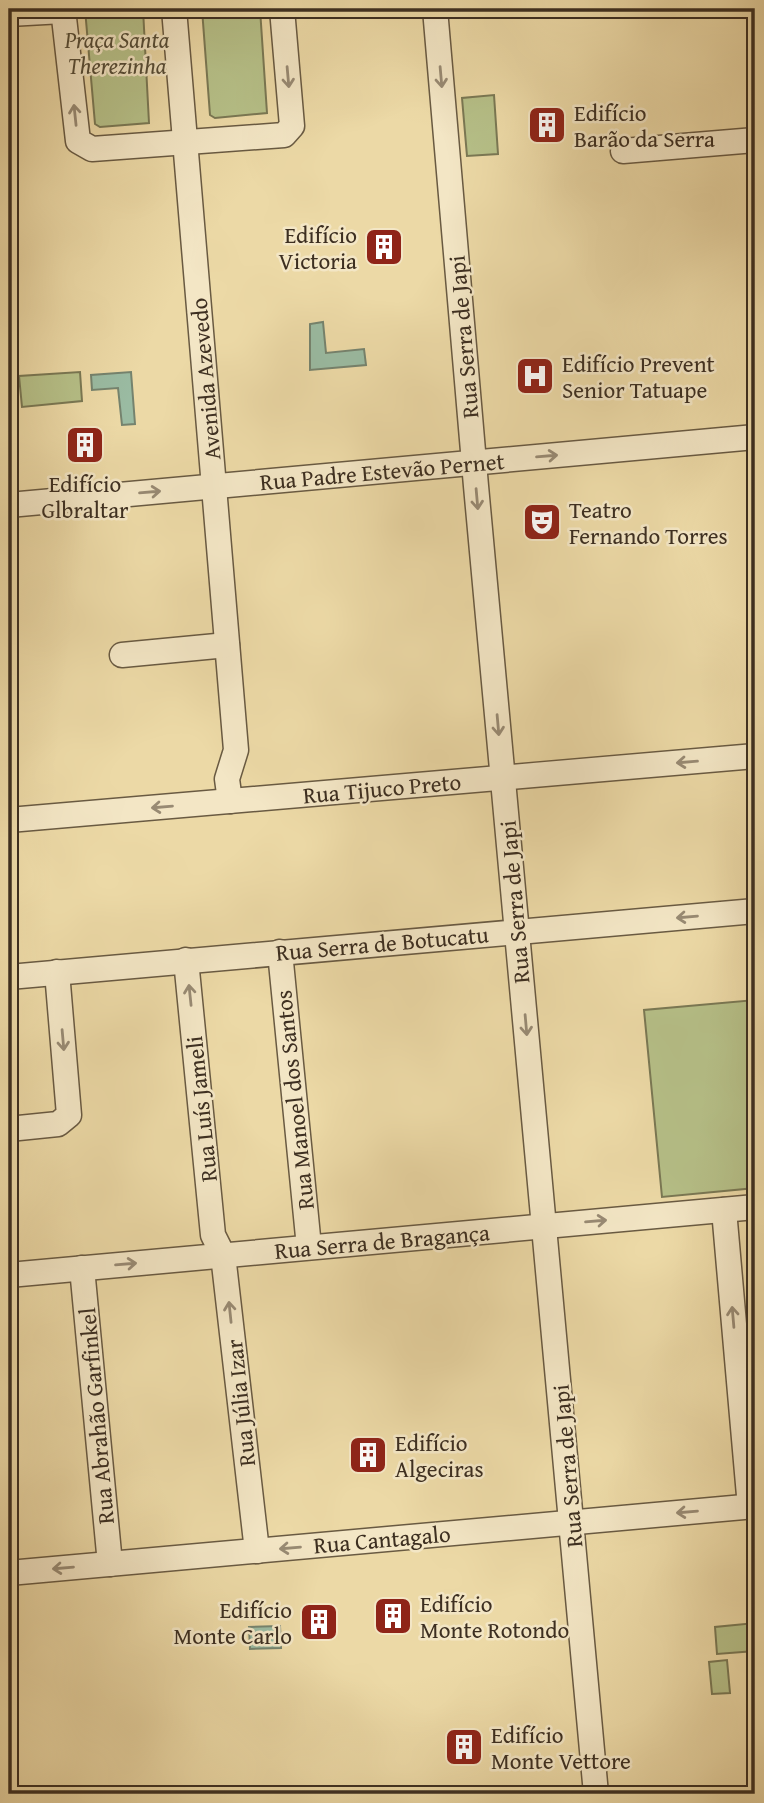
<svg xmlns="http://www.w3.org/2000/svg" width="764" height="1803" viewBox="0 0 764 1803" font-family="'Gentium Book Plus',serif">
  <rect width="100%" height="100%" fill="#ecd9a6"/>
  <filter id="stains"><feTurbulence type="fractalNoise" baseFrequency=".00286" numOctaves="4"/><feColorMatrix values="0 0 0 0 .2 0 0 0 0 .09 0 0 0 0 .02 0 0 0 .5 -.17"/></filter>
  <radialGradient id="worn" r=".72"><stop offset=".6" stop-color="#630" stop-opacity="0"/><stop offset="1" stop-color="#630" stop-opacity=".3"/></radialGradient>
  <g fill="#b6c088" stroke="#7a7854" stroke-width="2">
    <path d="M85,9H143L149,123L100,127L95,124Z"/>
    <path d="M202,9H260L267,113L215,118L210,115Z"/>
    <path d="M494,95L498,154L467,156L462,98Z"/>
    <path d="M80,372L82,401L22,407L19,376Z"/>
    <path d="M755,1000V1188L662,1197L644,1010Z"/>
    <path d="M755,1623V1651L717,1654L715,1627Z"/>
    <path d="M727,1660L730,1693L712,1694L709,1662Z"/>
  </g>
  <g fill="#9abba2" stroke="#75836e" stroke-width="2">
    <path d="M323,322L326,353L364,349L366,365L310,370V324Z"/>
    <path d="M131,372L135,424L122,425L118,388L92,390L91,375Z"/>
    <path d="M280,1626L281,1648L250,1649L249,1627Z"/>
  </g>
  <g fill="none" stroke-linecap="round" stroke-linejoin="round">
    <defs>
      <g id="minor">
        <path d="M63,9L78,141L92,149L284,135L292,126L282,9"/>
        <path d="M174,9L236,750L227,779L230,801"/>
        <path d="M435,9L476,486L596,1794"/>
        <path d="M9,14L63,11"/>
        <path d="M623,151L755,140"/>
        <path d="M9,505L755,437"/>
        <path d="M122,655L227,645"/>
        <path d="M9,820L755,756"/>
        <path d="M280,952L309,1247"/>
        <path d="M186,960L213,1235L223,1255L257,1551"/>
        <path d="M9,977L755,911"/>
        <path d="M9,1129L58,1124L69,1115L57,972"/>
        <path d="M724,1210L750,1507"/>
        <path d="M82,1268L110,1564"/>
        <path d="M9,1275L755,1207"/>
        <path d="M9,1573L755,1506"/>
      </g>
    </defs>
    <use href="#minor" stroke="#695a42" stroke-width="27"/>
    <use href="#minor" stroke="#f3e6c5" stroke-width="24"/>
  </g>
  <defs><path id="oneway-shaft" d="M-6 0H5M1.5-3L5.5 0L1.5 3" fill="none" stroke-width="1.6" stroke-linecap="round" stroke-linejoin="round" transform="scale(1.75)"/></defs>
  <g stroke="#988a73">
    <use href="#oneway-shaft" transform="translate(288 77) rotate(85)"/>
    <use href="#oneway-shaft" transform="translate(441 77) rotate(85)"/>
    <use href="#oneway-shaft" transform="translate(75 115) rotate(-96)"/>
    <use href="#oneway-shaft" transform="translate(547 456) rotate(-5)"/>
    <use href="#oneway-shaft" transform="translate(150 492) rotate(-5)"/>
    <use href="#oneway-shaft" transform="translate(477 499) rotate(85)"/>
    <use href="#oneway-shaft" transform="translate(498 725) rotate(85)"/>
    <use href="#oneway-shaft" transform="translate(687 762) rotate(175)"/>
    <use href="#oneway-shaft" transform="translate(162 807) rotate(175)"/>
    <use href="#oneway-shaft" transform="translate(687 917) rotate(175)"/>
    <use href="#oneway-shaft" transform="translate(190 995) rotate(-96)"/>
    <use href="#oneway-shaft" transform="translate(526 1025) rotate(85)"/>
    <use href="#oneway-shaft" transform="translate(63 1040) rotate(85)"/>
    <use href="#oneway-shaft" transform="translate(596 1221) rotate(-5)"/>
    <use href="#oneway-shaft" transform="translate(126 1264) rotate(-5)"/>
    <use href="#oneway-shaft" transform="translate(230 1312) rotate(-96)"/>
    <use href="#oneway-shaft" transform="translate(733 1317) rotate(-95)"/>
    <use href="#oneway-shaft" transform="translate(687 1512) rotate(175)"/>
    <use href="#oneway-shaft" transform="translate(290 1548) rotate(175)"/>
    <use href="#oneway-shaft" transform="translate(63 1568) rotate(175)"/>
  </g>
  <defs>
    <symbol id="building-square" viewBox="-11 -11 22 22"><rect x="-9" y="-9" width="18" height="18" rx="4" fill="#8f2418" stroke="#f3e6c5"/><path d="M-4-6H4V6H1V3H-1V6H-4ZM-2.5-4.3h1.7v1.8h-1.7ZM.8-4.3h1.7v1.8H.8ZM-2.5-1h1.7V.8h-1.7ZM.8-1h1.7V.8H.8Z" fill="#fff"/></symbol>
    <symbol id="hospital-square" viewBox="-11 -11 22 22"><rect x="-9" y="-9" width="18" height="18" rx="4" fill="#8f2418" stroke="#f3e6c5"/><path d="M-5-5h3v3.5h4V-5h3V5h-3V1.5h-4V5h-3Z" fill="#fff"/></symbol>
    <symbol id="theatre-square" viewBox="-11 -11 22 22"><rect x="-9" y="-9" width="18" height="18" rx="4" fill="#8f2418" stroke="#f3e6c5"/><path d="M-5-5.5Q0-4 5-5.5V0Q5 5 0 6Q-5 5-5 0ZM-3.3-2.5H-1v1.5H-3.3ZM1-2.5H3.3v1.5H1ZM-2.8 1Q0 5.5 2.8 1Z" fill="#fff"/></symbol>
  </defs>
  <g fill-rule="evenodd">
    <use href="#building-square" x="525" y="103" width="44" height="44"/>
    <use href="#building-square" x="362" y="225" width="44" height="44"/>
    <use href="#hospital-square" x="513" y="354" width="44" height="44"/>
    <use href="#building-square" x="63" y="423" width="44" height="44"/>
    <use href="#theatre-square" x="520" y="500" width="44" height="44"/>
    <use href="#building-square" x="346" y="1433" width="44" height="44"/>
    <use href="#building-square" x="371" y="1594" width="44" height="44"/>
    <use href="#building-square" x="297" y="1600" width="44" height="44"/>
    <use href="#building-square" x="442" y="1725" width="44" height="44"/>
  </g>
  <g text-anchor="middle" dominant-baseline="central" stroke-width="5" stroke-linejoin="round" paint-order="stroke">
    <g font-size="23" font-style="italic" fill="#554c36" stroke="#f3e6c5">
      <text x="117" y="39">Praça Santa<tspan x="117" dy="26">Therezinha</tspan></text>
    </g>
    <g font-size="23" fill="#3d2f21" stroke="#f3e6c5" text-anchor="start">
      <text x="574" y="112">Edifício<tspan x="574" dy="26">Barão da Serra</tspan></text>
      <text x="357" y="234" text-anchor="end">Edifício<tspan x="357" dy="26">Victoria</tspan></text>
      <text x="562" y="363">Edifício Prevent<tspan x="562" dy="26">Senior Tatuape</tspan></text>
      <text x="85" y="483" text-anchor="middle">Edifício<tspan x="85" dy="26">Glbraltar</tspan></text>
      <text x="569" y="509">Teatro<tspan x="569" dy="26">Fernando Torres</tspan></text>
      <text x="395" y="1442">Edifício<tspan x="395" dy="26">Algeciras</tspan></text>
      <text x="420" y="1603">Edifício<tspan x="420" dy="26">Monte Rotondo</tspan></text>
      <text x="292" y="1609" text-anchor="end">Edifício<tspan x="292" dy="26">Monte Carlo</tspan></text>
      <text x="491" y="1734">Edifício<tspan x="491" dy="26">Monte Vettore</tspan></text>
    </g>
    <g font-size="23" fill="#3d2f21" stroke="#f3e6c5">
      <text transform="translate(463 337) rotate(-95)">Rua Serra de Japi</text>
      <text transform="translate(205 379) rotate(-95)">Avenida Azevedo</text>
      <text transform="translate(382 471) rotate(-5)">Rua Padre Estevão Pernet</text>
      <text transform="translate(382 788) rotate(-5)">Rua Tijuco Preto</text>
      <text transform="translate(514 902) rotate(-95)">Rua Serra de Japi</text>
      <text transform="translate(382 943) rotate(-5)">Rua Serra de Botucatu</text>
      <text transform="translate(294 1100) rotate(-96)">Rua Manoel dos Santos</text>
      <text transform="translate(201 1109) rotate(-96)">Rua Luís Jameli</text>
      <text transform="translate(382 1241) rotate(-5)">Rua Serra de Bragança</text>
      <text transform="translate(240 1403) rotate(-96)">Rua Júlia Izar</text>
      <text transform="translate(96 1416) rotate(-95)">Rua Abrahão Garfinkel</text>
      <text transform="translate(567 1466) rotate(-95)">Rua Serra de Japi</text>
      <text transform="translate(382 1539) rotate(-5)">Rua Cantagalo</text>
    </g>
  </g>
  <rect width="764" height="1803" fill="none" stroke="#ecd9a6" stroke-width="35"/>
  <rect x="10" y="10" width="743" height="1782" fill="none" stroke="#3d2f21" stroke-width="3.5"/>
  <rect x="18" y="18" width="729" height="1768" fill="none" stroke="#3d2f21" stroke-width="2"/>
  <rect width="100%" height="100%" filter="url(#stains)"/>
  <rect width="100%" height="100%" fill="url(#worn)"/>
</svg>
